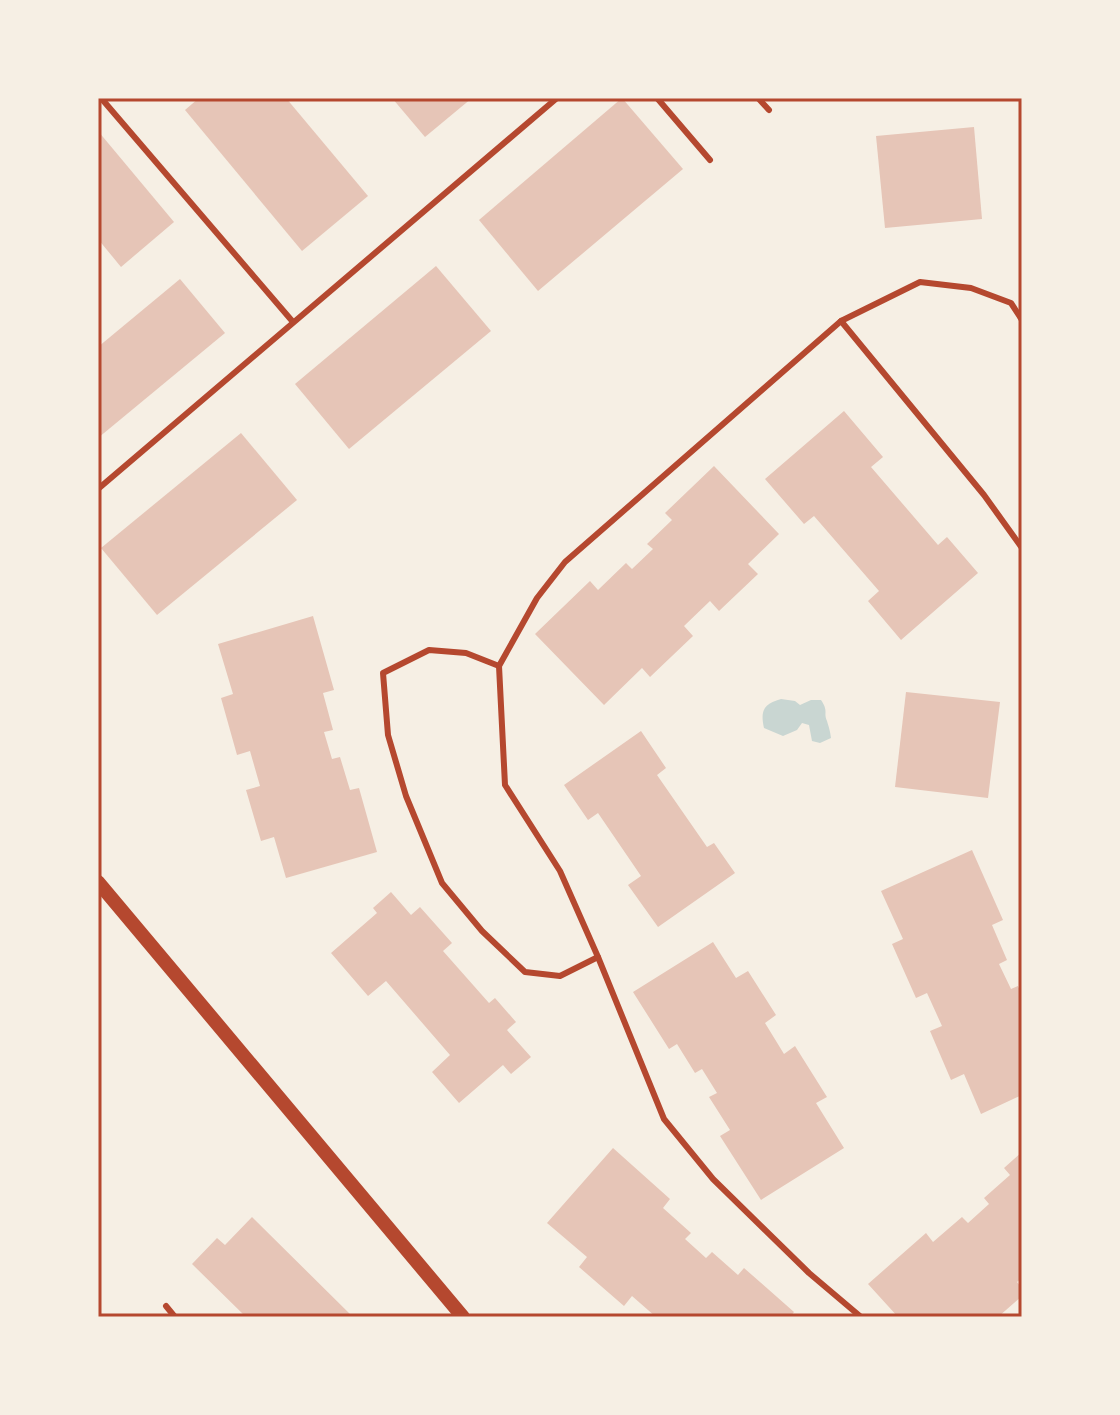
<svg xmlns="http://www.w3.org/2000/svg" width="1120" height="1415" viewBox="0 0 1120 1415" font-family="Montserrat,sans-serif">
  <rect width="100%" height="100%" fill="#f6efe4"/>
  <path fill="#c9d6d2" d="M781,699L795,701L800,705L811,700H821C829,712 823,712 827,721C829,728 830,730 831,738L820,743L812,741L809,725L802,723L797,730L783,736L764,728C760,710 764,704 781,699Z"/>
  <g fill="#e6c5b7">
    <path d="M199,98H286L368,196L302,251L185,110Z"/>
    <path d="M392,98H472L425,137Z"/>
    <path d="M622,98L683,169L538,291L479,220Z"/>
    <path d="M974,127L982,219L885,228L876,136Z"/>
    <path d="M98,131L174,222L121,267L98,239Z"/>
    <path d="M436,266L491,331L349,449L295,384Z"/>
    <path d="M180,279L225,333L98,438V347Z"/>
    <path d="M844,411L883,457L871,467L938,545L947,537L978,573L901,640L868,601L879,591L814,516L804,524L765,479Z"/>
    <path d="M241,433L297,500L157,615L101,548Z"/>
    <path d="M714,466L779,534L748,564L758,574L719,611L710,601L684,626L693,636L650,677L642,668L604,705L535,634L590,581L598,590L626,563L632,569L653,549L647,544L672,520L665,513Z"/>
    <path d="M313,616L334,690L323,693L333,730L324,732L332,759L340,757L350,790L359,788L377,852L286,878L274,837L261,841L246,790L260,786L250,751L237,755L221,698L233,694L218,644Z"/>
    <path d="M906,692L1000,702L988,798L895,787Z"/>
    <path d="M641,731L666,768L657,775L707,847L714,843L735,873L658,927L628,885L641,876L598,813L588,820L564,785Z"/>
    <path d="M972,850L1003,920L992,925L1007,960L999,964L1011,989L1018,986L1022,995V1095L981,1114L964,1074L951,1080L930,1031L942,1026L927,993L916,998L892,944L903,939L881,891Z"/>
    <path d="M391,892L411,915L420,907L452,943L443,951L489,1003L495,998L516,1022L507,1030L531,1057L511,1074L503,1065L459,1103L432,1072L450,1055L386,981L368,996L331,953L377,913L373,908Z"/>
    <path d="M713,942L736,978L748,971L776,1015L765,1023L784,1054L795,1046L827,1097L816,1103L844,1148L761,1200L720,1136L730,1130L709,1097L717,1093L702,1069L695,1073L677,1044L669,1049L633,992Z"/>
    <path d="M613,1148L670,1199L663,1208L691,1233L685,1239L706,1258L712,1252L738,1275L744,1268L794,1312L790,1317H656L632,1296L624,1306L579,1267L587,1257L547,1223Z"/>
    <path d="M1022,1152V1278L1017,1282L1022,1288V1296L998,1317H898L868,1284L926,1233L933,1242L962,1217L968,1223L989,1204L984,1198L1010,1175L1004,1168Z"/>
    <path d="M252,1217L353,1317H246L192,1264L217,1238L225,1245Z"/>
  </g>
  <g fill="none" stroke-linecap="round" stroke-linejoin="round">
    <g stroke="#b5482f" stroke-width="6">
      <path d="M101,98L293,322"/>
      <path d="M657,98L710,160"/>
      <path d="M758,98L769,110"/>
      <path d="M841,321L984,495L1022,548"/>
      <path d="M98,489L557,98"/>
      <path d="M499,666L466,653L429,650L383,673L388,735L406,796L442,883L482,931L525,972L560,976L598,957"/>
      <path d="M166,1306L175,1317"/>
      <path d="M861,1317L809,1273L713,1179L664,1119L598,957L560,871L505,785L499,666L537,598L565,562L841,321L920,282L971,288L1011,303L1022,320"/>
    </g>
    <path stroke="#b5482f" stroke-width="14" d="M98,882L463,1317"/>
  </g>
  <rect width="1120" height="1415" fill="none" stroke="#f6efe4" stroke-width="200"/>
  <rect x="100" y="100" width="920" height="1215" fill="none" stroke="#b5482f" stroke-width="3"/>
</svg>
